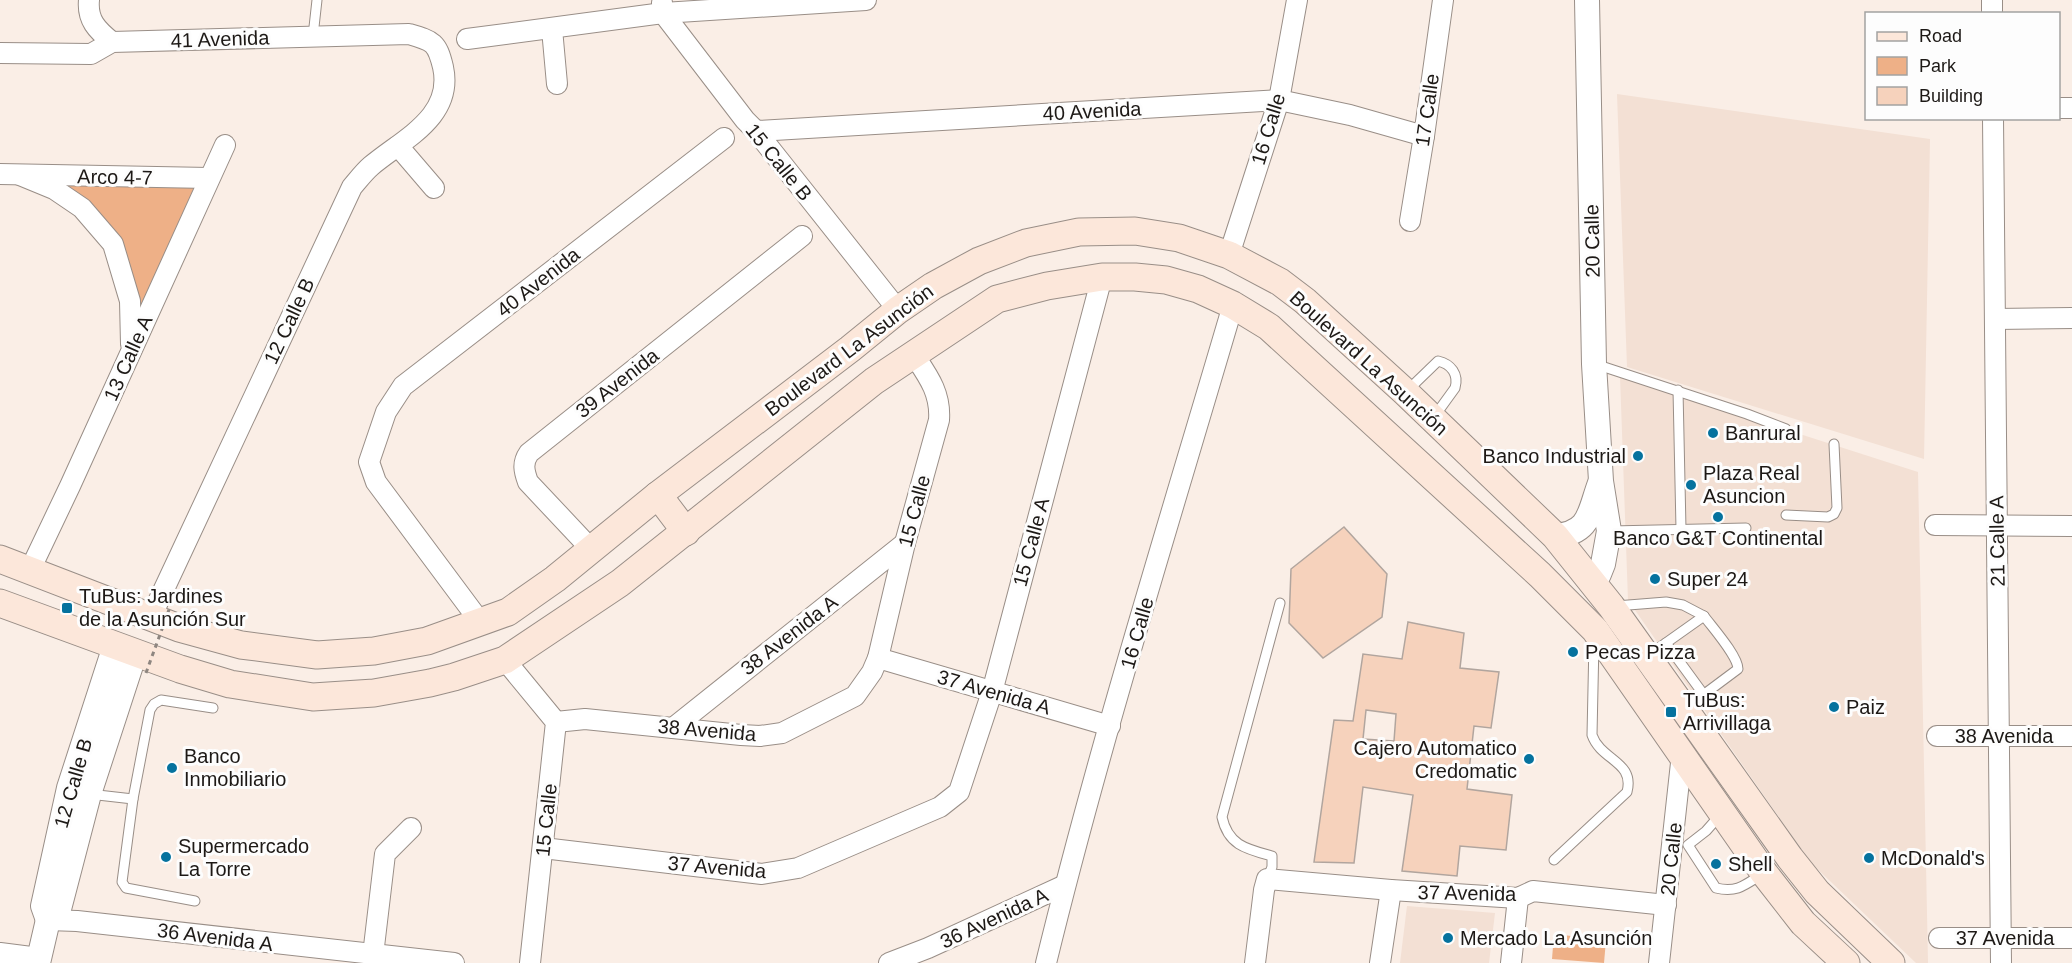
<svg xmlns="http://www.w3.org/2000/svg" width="2072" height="963" viewBox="0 0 2072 963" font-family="Arial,sans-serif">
  <rect width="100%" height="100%" fill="#faeee6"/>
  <g fill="#f3e0d4">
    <path d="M1617,94L1930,139L1924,459L1627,367Z"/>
    <path d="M1620,376L1918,472L1928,963H1916L1810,862L1628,600Z"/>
    <path d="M1407,906L1495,913L1489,963H1400Z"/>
  </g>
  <g fill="#eeb087">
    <path d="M51,179L200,184L134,325L120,241Z"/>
    <path d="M1554,934L1606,940L1604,963L1552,959Z"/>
  </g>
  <g fill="#f6d2bc" stroke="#b1a59e" stroke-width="1.5" fill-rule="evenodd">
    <path d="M1344,527L1387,574L1382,617L1323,658L1289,623L1291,569Z"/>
    <path d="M1408,622L1464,633L1460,668L1499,672L1491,728L1474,726L1467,789L1512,795L1506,850L1460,846L1457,876L1402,871L1413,795L1363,787L1354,863L1314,862L1334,720L1353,721L1363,654L1402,659ZM1366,710L1396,714L1394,741L1363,739Z"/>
  </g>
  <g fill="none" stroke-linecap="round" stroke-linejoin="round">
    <defs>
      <g id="service">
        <path d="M313,36L317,0"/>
        <path d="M1595,364L1747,414L1786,429"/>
        <path d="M1408,390L1438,361C1451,364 1459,374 1455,388L1434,417"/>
        <path d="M1678,390L1681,529"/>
        <path d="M1786,515L1828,517L1834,514L1837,508L1834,444"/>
        <path d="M1611,531L1746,528"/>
        <path d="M1616,606L1666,602L1683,605L1704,616"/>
        <path d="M1666,643L1704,695"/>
        <path d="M1649,655L1704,616C1712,627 1738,656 1738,669L1687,707"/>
        <path d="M89,794L133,799L122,882L126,888L195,901"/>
        <path d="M133,799L150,710L154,704L161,700L213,708"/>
        <path d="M1721,814L1706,831L1688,845L1716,888C1737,893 1745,885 1762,874"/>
        <path d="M1554,860L1627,792C1635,761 1601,761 1592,735L1594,641"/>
        <path d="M1267,879L1272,867V856C1246,849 1228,845 1222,817L1280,603"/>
      </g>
      <g id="minor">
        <path d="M89,0C87,20 97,30 112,42"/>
        <path d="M1992,0V14"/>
        <path d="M662,3L663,13L745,120L756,131L898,310"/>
        <path d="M552,29L557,84"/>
        <path d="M467,39L663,13L866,0"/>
        <path d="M0,53L91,54L112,42L409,34C433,41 437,42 443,67C454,117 403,139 371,166C364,172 358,180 352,187L151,617"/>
        <path d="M2058,108H2072"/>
        <path d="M1993,118L2001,963"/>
        <path d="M756,131L1279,100L1350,115L1424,136"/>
        <path d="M398,146L434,188"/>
        <path d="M0,174L209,178"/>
        <path d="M20,175L54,189L82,208L113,244L130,301L131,344"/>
        <path d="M1410,221L1424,136L1443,0"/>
        <path d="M1229,255L1279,100L1297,0"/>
        <path d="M1995,319L2072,318"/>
        <path d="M1935,525L2072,526"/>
        <path d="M591,549L528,482C524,471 522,463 529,453L802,236"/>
        <path d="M30,570L70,486L225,145"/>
        <path d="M481,623L376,482L369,462L386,412L403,386L724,138"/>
        <path d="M878,658L1110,726"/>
        <path d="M505,660L556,722L530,963"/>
        <path d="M556,722L585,719L741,735L760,736L782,733L855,696L872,672L878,658L905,543L939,420C941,393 928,376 914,355"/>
        <path d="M673,728L905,543"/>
        <path d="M1937,736H2072"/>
        <path d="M543,848L762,874L798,868L940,807L959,792L992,692L1102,277"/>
        <path d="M48,920L77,921L454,963"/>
        <path d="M1939,938H2072"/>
        <path d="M0,953L39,958"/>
        <path d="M373,955L385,854L411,828"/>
        <path d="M889,963L928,948L1065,885"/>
        <path d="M1046,963C1100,742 1169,523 1233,305"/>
        <path d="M1255,963L1264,890L1267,879L1391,890L1518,898L1533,891L1666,905"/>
        <path d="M1380,963L1391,890"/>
        <path d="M1511,963L1518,898"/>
        <path d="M1659,963L1682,754"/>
      </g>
      <g id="tertiary">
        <path d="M1587,0L1594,364L1601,481L1609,531L1603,564L1599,574L1593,583"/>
        <path d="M1555,536C1591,533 1589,512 1600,483"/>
        <path d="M48,920L43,906L69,788L115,646"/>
        <path d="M38,963L48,920L59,909L89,794L135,653"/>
      </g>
      <g id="secondary">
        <path d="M658,495L686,532"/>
        <path d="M0,559L179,628L241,645L317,655L374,651L427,641L508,612L555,579L658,495L850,349L898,310L933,286L979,261L1026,243L1079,232L1135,231L1179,238L1229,255L1280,282L1305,301L1405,392L1555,536L1611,606L1790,858L1817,892L1891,963"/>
        <path d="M0,603L180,669L230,684L313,697L374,693L430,683L454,677L505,660L620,583L874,381L997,299L1047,286L1102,277H1135L1166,280L1198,289L1233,305L1269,327L1540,575L1595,630L1764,873L1803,923L1846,963"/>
      </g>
    </defs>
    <use href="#service" stroke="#998e87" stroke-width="11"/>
    <use href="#minor" stroke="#998e87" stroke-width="22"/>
    <use href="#tertiary" stroke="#998e87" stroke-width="26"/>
    <use href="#secondary" stroke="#998e87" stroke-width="29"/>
    <use href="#service" stroke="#fff" stroke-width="9"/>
    <use href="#minor" stroke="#fff" stroke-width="20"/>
    <use href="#tertiary" stroke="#fff" stroke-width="24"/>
    <use href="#secondary" stroke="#fce7da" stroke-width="27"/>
    <path stroke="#8e8680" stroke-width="3" stroke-dasharray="4.5 4.5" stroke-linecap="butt" d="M146,673L170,607"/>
  </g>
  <g fill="#05729e" stroke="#fdfdfd" stroke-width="2">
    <circle cx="1713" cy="433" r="6"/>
    <circle cx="1638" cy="456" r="6"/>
    <circle cx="1691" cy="485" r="6"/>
    <circle cx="1718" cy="517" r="6"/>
    <circle cx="1655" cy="579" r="6"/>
    <rect x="61" y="602" width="12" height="12" rx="3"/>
    <circle cx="1573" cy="652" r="6"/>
    <circle cx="1834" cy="707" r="6"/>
    <rect x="1665" y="706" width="12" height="12" rx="3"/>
    <circle cx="1529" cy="759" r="6"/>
    <circle cx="172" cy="768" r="6"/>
    <circle cx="166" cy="857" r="6"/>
    <circle cx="1869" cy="858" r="6"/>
    <circle cx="1716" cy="864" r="6"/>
    <circle cx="1448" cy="938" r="6"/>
  </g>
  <g text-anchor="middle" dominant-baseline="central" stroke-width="6" stroke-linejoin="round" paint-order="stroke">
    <g font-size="20" fill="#1d1916" stroke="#fdfdfd">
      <text transform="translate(220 39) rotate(-2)">41 Avenida</text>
      <text transform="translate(1427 110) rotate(-82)">17 Calle</text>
      <text transform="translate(1092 111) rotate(-3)">40 Avenida</text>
      <text transform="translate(1268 129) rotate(-73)">16 Calle</text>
      <text transform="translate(779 162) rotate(51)">15 Calle B</text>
      <text transform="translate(115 177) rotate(1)">Arco 4-7</text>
      <text transform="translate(1592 241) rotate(-91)">20 Calle</text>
      <text transform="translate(538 282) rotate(-38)">40 Avenida</text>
      <text transform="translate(289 321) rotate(-65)">12 Calle B</text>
      <text transform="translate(849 350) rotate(-37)">Boulevard La Asunción</text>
      <text transform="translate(128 358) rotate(-66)">13 Calle A</text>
      <text transform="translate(1369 363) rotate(42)">Boulevard La Asunción</text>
      <text transform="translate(617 383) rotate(-38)">39 Avenida</text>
      <text transform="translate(914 511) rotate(-75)">15 Calle</text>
      <text transform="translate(1997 541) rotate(-91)">21 Calle A</text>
      <text transform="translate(1031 542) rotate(-75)">15 Calle A</text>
      <text transform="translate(1137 633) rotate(-74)">16 Calle</text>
      <text transform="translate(789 635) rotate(-38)">38 Avenida A</text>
      <text transform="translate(994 692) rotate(16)">37 Avenida A</text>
      <text transform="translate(707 730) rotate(5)">38 Avenida</text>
      <text x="2004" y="736">38 Avenida</text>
      <text transform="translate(73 783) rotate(-74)">12 Calle B</text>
      <text transform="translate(546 820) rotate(-84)">15 Calle</text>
      <text transform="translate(1671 859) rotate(-84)">20 Calle</text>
      <text transform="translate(717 867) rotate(5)">37 Avenida</text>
      <text transform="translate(1467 893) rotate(1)">37 Avenida</text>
      <text transform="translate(994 918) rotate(-25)">36 Avenida A</text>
      <text transform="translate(215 937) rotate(7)">36 Avenida A</text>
      <text x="2005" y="938">37 Avenida</text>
    </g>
    <g font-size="20" fill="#1d1916" stroke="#fdfdfd" text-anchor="start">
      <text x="1725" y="433">Banrural</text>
      <text x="1626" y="456" text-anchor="end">Banco Industrial</text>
      <text x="1703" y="473">Plaza Real<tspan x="1703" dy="23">Asuncion</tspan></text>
      <text x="1718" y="538" text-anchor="middle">Banco G&amp;T Continental</text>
      <text x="1667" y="579">Super 24</text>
      <text x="79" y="596">TuBus: Jardines<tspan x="79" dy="23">de la Asunción Sur</tspan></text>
      <text x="1585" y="652">Pecas Pizza</text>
      <text x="1683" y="700">TuBus:<tspan x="1683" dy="23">Arrivillaga</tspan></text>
      <text x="1846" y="707">Paiz</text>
      <text x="1517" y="748" text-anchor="end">Cajero Automatico<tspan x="1517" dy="23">Credomatic</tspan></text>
      <text x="184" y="756">Banco<tspan x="184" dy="23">Inmobiliario</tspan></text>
      <text x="178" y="846">Supermercado<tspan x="178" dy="23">La Torre</tspan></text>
      <text x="1881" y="858">McDonald's</text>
      <text x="1728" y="864">Shell</text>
      <text x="1460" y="938">Mercado La Asunción</text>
    </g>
  </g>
  <rect x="1865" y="12" width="195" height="108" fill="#fdfdfd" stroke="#a3a2a1" stroke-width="1.5"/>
  <rect x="1877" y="32" width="30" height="9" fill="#fce7da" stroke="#a3a2a1" stroke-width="1.5"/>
  <text x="1919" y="42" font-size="18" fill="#1d1916">Road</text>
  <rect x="1877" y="57" width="30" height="18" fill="#eeb087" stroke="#a3a2a1" stroke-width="1.5"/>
  <text x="1919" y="72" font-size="18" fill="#1d1916">Park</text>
  <rect x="1877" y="87" width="30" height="18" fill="#f6d2bc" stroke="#a3a2a1" stroke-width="1.5"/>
  <text x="1919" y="102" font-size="18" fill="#1d1916">Building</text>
</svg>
